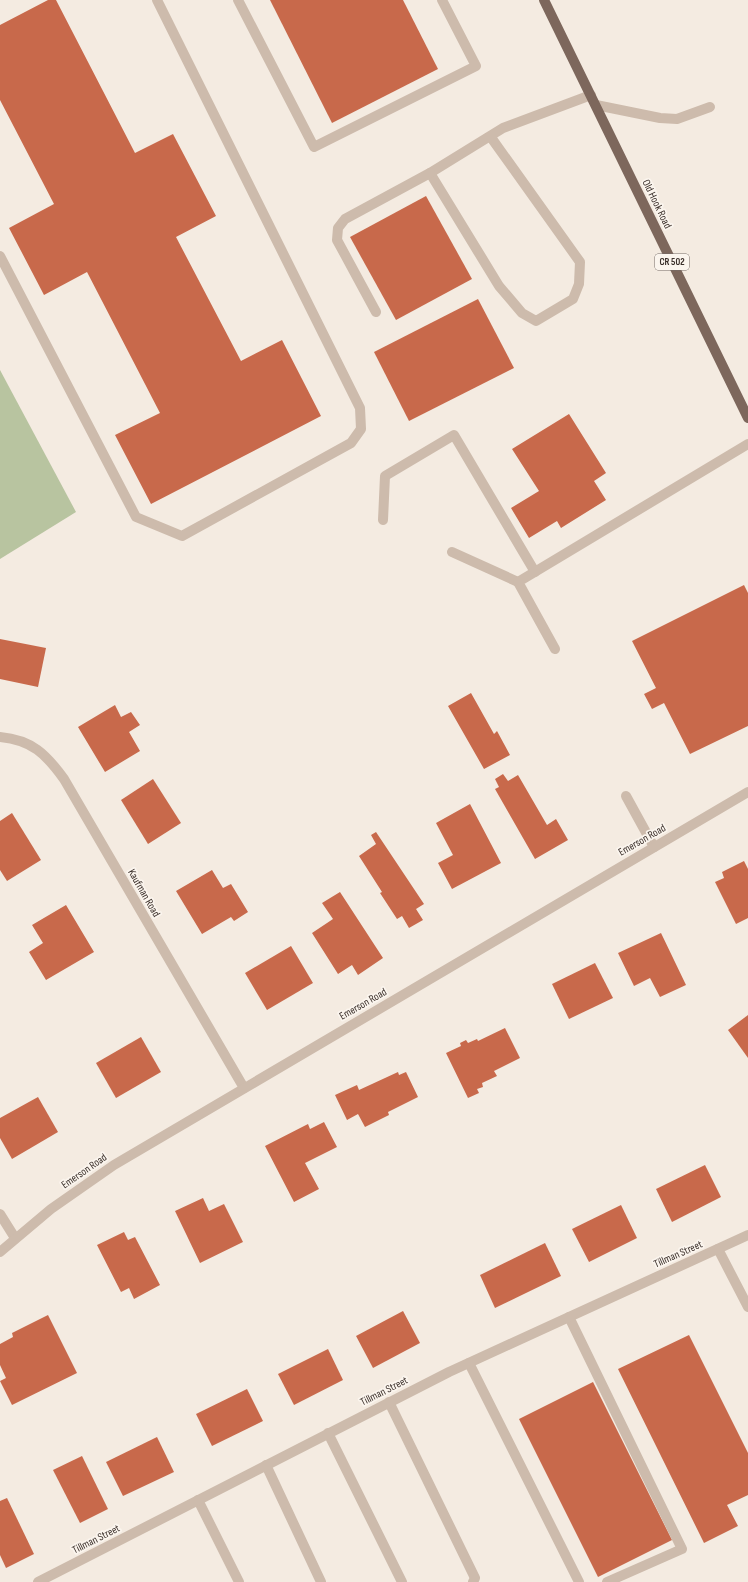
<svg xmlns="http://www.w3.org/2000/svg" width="748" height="1582" viewBox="0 0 748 1582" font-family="'Sofia Sans Condensed',sans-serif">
  <rect width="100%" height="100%" fill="#f4ebe1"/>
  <path fill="#b8c4a0" d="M0,370L76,512L0,559Z"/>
  <g fill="#c8694b">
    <path d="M48,0H56L135,153L173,134L216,216L176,237L241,361L282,340L321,416L151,504L115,435L160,413L87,272L44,295L9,228L54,204L0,100V25Z"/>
    <path d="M270,0H403L438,69L332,123Z"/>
    <path d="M426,196L472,279L396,320L350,237Z"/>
    <path d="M478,299L514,368L409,421L374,352Z"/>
    <path d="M569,414L606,473L594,481L606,500L561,528L557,521L529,538L511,508L539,491L512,449Z"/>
    <path d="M744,585L748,593V726L690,754L664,703L652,709L644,694L656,688L632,641Z"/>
    <path d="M0,639L46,648L38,687L0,679Z"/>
    <path d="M471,693L494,734L497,731L510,755L484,769L448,706Z"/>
    <path d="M115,705L121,717L131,712L140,725L129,732L140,751L105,772L78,727Z"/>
    <path d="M503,774L508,781L518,775L547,825L556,819L568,840L535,859L495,789L499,787L495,779Z"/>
    <path d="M153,779L181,823L148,844L121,800Z"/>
    <path d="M470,804L501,863L452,889L438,863L453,855L436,823Z"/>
    <path d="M12,813L41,860L7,881L0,870V821Z"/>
    <path d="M376,832L424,904L416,909L423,920L409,928L402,916L397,919L380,893L382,892L359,856L376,844L371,835Z"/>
    <path d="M744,861L748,869V918L736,924L715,882L724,878L722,872Z"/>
    <path d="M212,870L223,888L231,884L248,912L234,921L231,917L202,934L176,891Z"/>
    <path d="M340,892L383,958L358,975L352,965L338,974L312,933L333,919L322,903Z"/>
    <path d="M66,905L94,952L46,980L29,952L43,943L32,925Z"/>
    <path d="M661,933L686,985L660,997L650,978L634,986L618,953Z"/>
    <path d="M291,946L313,983L267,1010L245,973Z"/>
    <path d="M595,963L613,998L569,1019L552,984Z"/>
    <path d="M748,1015V1058L728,1030Z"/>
    <path d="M505,1028L520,1058L494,1071L497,1076L482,1083L483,1087L477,1089L479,1093L468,1098L446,1053L461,1046L460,1043L466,1040L468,1043L477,1039L478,1041Z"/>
    <path d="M141,1037L161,1072L116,1098L96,1063Z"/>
    <path d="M398,1072L399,1075L406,1072L418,1097L388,1112L389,1115L365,1127L358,1114L347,1120L335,1095L357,1085L359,1090Z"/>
    <path d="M38,1097L58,1132L12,1159L0,1138V1118Z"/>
    <path d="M324,1122L337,1147L305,1163L319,1189L294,1202L265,1146L308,1124L310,1129Z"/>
    <path d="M705,1165L721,1197L672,1222L656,1189Z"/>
    <path d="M203,1198L209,1211L224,1204L243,1242L200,1263L175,1211Z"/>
    <path d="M621,1205L637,1238L589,1262L572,1229Z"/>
    <path d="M124,1232L128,1240L135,1237L160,1285L134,1299L129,1288L121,1292L97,1245Z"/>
    <path d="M545,1243L561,1276L495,1308L480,1275Z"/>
    <path d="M403,1311L420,1343L373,1368L356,1336Z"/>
    <path d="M48,1315L77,1373L12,1405L0,1381L6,1378L0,1365V1344L13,1337L12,1333Z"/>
    <path d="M689,1335L748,1453V1495L727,1505L738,1526L704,1543L618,1369Z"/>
    <path d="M328,1349L343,1380L294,1405L278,1374Z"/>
    <path d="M593,1382L672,1540L598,1577L519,1419Z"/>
    <path d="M247,1389L263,1421L212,1446L196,1414Z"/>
    <path d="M157,1437L174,1472L123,1496L106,1462Z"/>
    <path d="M82,1456L108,1509L80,1523L53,1470Z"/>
    <path d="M7,1498L34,1554L6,1568L0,1555V1501Z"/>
  </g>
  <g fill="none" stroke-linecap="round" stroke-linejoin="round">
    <g stroke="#cdbbac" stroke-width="10">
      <path d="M238,0L314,147L476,66L442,0"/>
      <path d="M596,105L660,118L677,119L710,107"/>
      <path d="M490,136L580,262L579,284L573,299L536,321L522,313L499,286L430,173L503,128L591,95"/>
      <path d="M0,256L136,517L182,536L351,443L361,429L360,408L157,0"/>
      <path d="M376,312L337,240L338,228L345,219L430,173"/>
      <path d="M383,520L385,476L454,435L535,572"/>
      <path d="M452,552L518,582"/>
      <path d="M555,649L518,582L748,444"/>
      <path d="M626,796L654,847"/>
      <path d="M569,1317L682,1549L607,1582"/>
      <path d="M469,1363L579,1582"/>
      <path d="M389,1402L475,1578L473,1582"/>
      <path d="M328,1433L402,1582"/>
      <path d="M266,1465L321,1582"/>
      <path d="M198,1500L239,1582"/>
    </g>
    <g stroke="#cdbbac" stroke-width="10">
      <path d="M0,737C32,740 46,754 64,779L244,1088"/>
      <path d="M0,1214L15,1238"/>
      <path d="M718,1249L748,1307"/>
      <path d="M0,1252L51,1209L114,1165L748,792"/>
      <path d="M38,1582L449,1372L748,1235"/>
    </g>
    <path stroke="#7d675c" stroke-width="10" d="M544,0L748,418"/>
  </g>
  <g text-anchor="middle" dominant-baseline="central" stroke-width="3.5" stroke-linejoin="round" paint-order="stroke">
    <rect fill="#fbf5ee" stroke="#756b66" stroke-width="1" x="655" y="254" width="34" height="16" rx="3"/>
    <g font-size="10" font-weight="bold" fill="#3b302b">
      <text x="672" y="262">CR 502</text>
    </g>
    <g font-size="11" fill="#3b302b" stroke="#fbf5ee">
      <text transform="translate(657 204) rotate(64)">Old Hook Road</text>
      <text transform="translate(642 840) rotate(-30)">Emerson Road</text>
      <text transform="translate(144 893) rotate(60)">Kaufman Road</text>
      <text transform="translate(363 1004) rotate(-30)">Emerson Road</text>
      <text transform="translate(84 1171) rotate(-35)">Emerson Road</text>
      <text transform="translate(678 1254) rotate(-24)">Tillman Street</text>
      <text transform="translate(384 1391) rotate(-27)">Tillman Street</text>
      <text transform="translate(96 1539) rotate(-27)">Tillman Street</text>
    </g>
  </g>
</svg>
